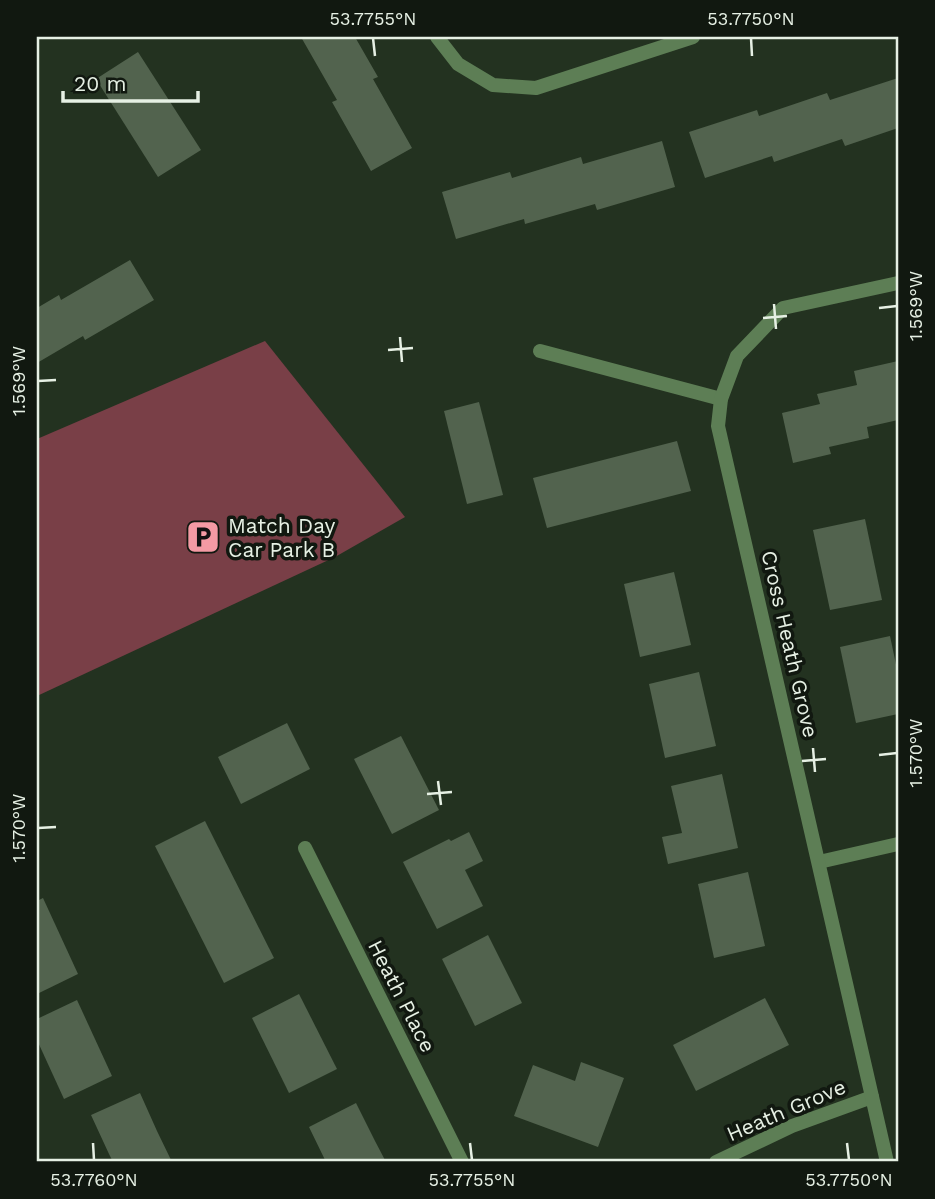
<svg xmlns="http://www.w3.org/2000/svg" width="935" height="1199" viewBox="0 0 935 1199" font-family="'Work Sans',sans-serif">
  <rect width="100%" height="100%" fill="#233220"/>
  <path fill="#793f47" d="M265,341L405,517L335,557L37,696V439Z"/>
  <g fill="#52634e">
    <path d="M301,37H355L378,77L373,79L412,148L371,171L332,102L337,100Z"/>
    <path d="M138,52L201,150L158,177L96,79Z"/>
    <path d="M898,78V128L845,146L842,139L774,162L772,156L705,178L689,132L757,110L759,116L827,93L830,100Z"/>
    <path d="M662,141L675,187L597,210L595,204L525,224L524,219L456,239L442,192L510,172L512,178L581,157L583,164Z"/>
    <path d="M130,260L154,300L85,340L83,336L37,363V308L59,295L61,300Z"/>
    <path d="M898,361V420L867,427L869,438L829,447L831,454L793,463L782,413L820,404L817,394L857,385L854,371Z"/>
    <path d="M479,402L503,495L467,504L444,411Z"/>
    <path d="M677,441L691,491L547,528L533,478Z"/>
    <path d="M865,519L882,600L830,610L813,530Z"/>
    <path d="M674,572L691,645L640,657L624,584Z"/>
    <path d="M890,636L898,674V714L856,723L840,647Z"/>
    <path d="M699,672L716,746L665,758L649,684Z"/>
    <path d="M287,723L310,769L241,804L218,757Z"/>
    <path d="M401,736L439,810L392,834L354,759Z"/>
    <path d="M722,774L738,848L668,864L662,837L682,833L671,786Z"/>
    <path d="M205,821L274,958L224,983L155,846Z"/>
    <path d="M469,832L483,861L465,870L483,906L437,929L403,862L449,839L451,841Z"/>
    <path d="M748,872L765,946L714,958L698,884Z"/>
    <path d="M43,898L78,974L37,994V901Z"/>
    <path d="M488,935L522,1003L475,1026L442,959Z"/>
    <path d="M299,994L337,1069L289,1093L252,1018Z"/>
    <path d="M765,998L789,1045L696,1091L673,1045Z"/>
    <path d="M77,1000L112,1076L64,1099L37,1040V1019Z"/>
    <path d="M581,1062L624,1078L598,1147L514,1116L533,1065L575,1081Z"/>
    <path d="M140,1093L157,1131L172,1162H113L109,1154L91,1115Z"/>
    <path d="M356,1103L375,1141L386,1162H326L309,1127Z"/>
  </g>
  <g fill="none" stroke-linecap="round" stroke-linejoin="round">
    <path stroke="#5d7e55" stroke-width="14" d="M540,351L721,399"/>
    <g stroke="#5d7e55" stroke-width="14">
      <path d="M437,37L458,64L493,85L536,88L693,37"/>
      <path d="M305,848L462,1162"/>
      <path d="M819,862L898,844"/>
      <path d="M716,1162L792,1126L872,1097"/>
      <path d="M887,1162L718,426L721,399L737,356L783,308L898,283"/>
    </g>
  </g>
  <path fill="none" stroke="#e6f0e4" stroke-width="2.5" d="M373,38L375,56M751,38L752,56M774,304L776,329M879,308L897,306M763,318L787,316M400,337L402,362M388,350L413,348M38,381L56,380M813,748L815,772M879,755L897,753M802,761L826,759M438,781L441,805M427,794L452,792M38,828L56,827M93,1143L94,1160M470,1143L472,1160M847,1143L849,1160"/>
  <defs>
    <symbol id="parking-square" viewBox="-11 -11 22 22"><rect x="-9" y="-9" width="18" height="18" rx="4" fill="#f49aa4" stroke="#111810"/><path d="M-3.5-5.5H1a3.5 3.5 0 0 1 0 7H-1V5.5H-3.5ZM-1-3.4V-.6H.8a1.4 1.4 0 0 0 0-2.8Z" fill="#111"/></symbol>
  </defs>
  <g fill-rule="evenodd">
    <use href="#parking-square" x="184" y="518" width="38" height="38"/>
  </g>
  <g text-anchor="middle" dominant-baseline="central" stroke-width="7" stroke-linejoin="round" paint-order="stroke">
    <g font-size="21" fill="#e6f0e4" stroke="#111810" text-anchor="start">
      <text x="228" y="525">Match Day<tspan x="228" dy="24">Car Park B</tspan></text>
    </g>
    <g font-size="21" fill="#e6f0e4" stroke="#111810">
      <text transform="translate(790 644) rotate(77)">Cross Heath Grove</text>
      <text transform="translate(402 996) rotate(63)">Heath Place</text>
      <text transform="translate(786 1110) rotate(-23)">Heath Grove</text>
    </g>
  </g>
  <rect width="935" height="1199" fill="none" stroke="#111810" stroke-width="77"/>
  <path d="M63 91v10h135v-10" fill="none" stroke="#e6f0e4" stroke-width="3.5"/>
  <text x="74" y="91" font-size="21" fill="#e6f0e4" stroke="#111810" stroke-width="5" paint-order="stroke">20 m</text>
  <rect x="38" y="38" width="859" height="1122" fill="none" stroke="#e6f0e4" stroke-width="2.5"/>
  <g font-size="18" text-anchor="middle" fill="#e6f0e4">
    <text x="373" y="25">53.7755°N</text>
    <text x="751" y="25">53.7750°N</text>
    <text transform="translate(916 306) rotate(-90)" y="6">1.569°W</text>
    <text transform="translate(19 381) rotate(-90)" y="6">1.569°W</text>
    <text transform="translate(916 753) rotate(-90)" y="6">1.570°W</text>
    <text transform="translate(19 828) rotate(-90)" y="6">1.570°W</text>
    <text x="94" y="1186">53.7760°N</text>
    <text x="472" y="1186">53.7755°N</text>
    <text x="849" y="1186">53.7750°N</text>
  </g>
</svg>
